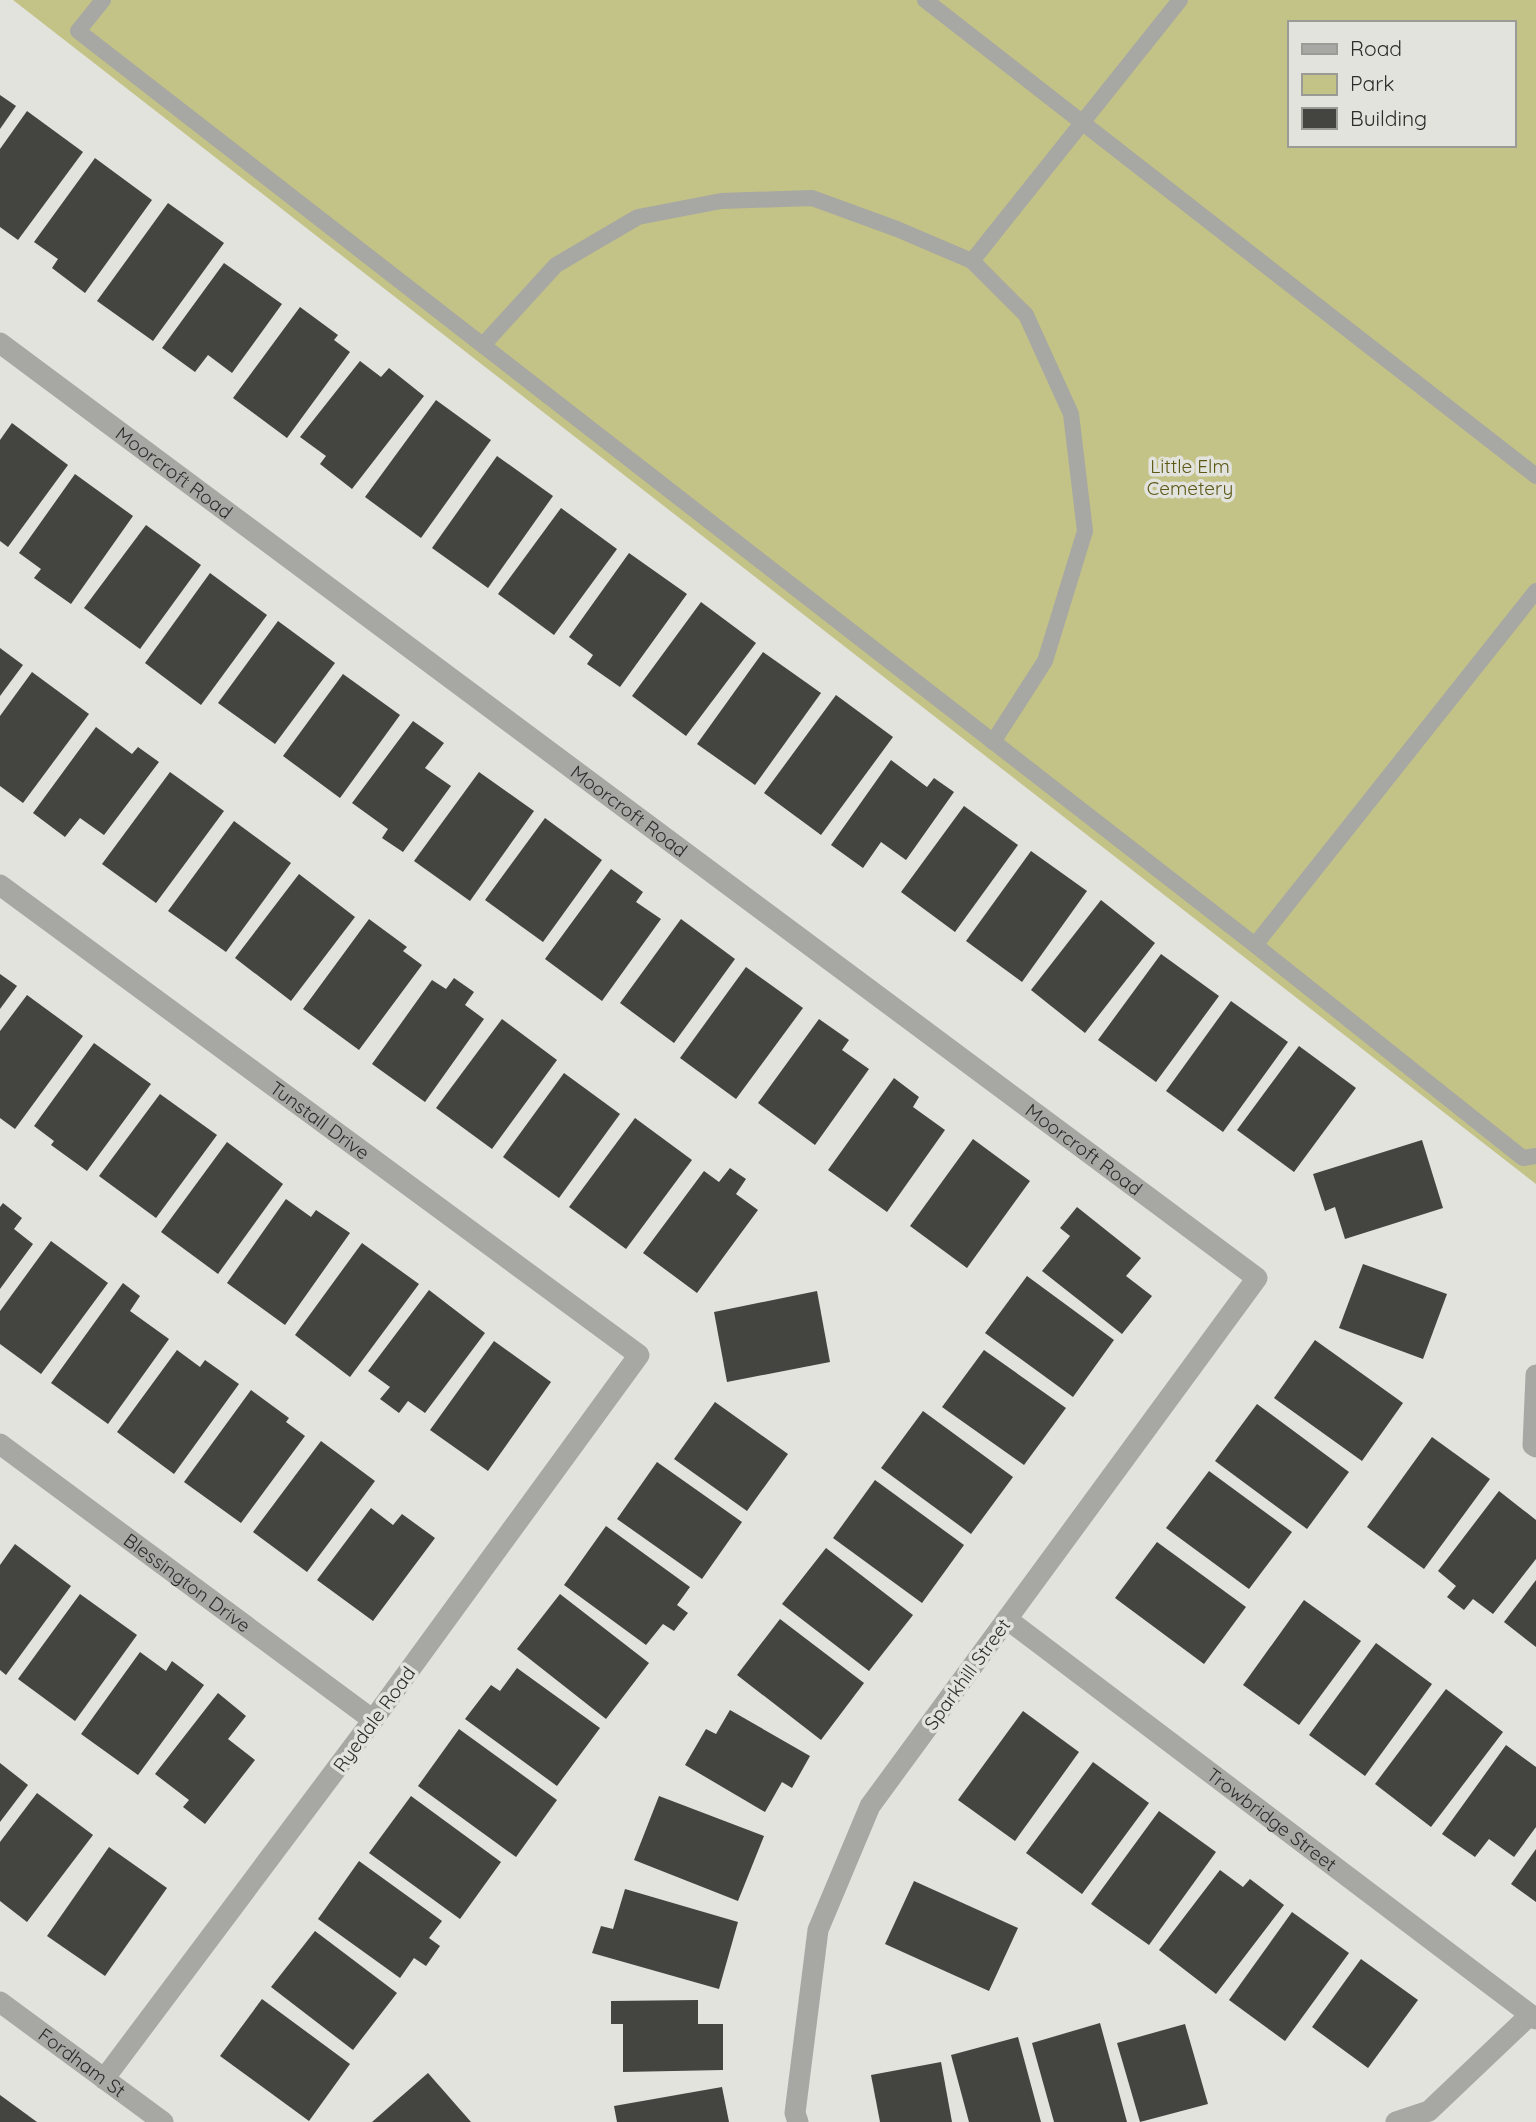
<svg xmlns="http://www.w3.org/2000/svg" width="1536" height="2122" viewBox="0 0 1536 2122" font-family="Quicksand,sans-serif">
  <rect width="100%" height="100%" fill="#e3e3de"/>
  <path fill="#c3c287" fill-rule="evenodd" d="M13,0H1536V1184ZM1289,23H1513V145H1289Z"/>
  <g fill="#444440">
    <path d="M0,95L16,106L0,129Z"/>
    <path d="M27,111L83,152L18,240L0,227V149Z"/>
    <path d="M95,158L152,200L85,293L52,268L58,259L34,242Z"/>
    <path d="M168,203L224,243L153,341L97,301Z"/>
    <path d="M224,263L282,304L232,373L208,355L195,372L162,348Z"/>
    <path d="M300,307L338,335L334,340L350,352L287,438L233,398Z"/>
    <path d="M360,361L381,377L389,368L424,396L352,489L320,464L326,456L300,437Z"/>
    <path d="M436,400L491,440L421,538L365,497Z"/>
    <path d="M12,423L68,465L8,547L0,541V440Z"/>
    <path d="M497,456L553,496L488,588L432,548Z"/>
    <path d="M75,474L133,516L71,604L34,578L41,569L19,553Z"/>
    <path d="M561,508L617,549L554,635L498,594Z"/>
    <path d="M146,525L201,565L140,649L84,608Z"/>
    <path d="M629,553L687,594L620,687L587,664L593,655L569,637Z"/>
    <path d="M210,573L267,615L201,705L145,663Z"/>
    <path d="M701,602L756,643L686,736L632,696Z"/>
    <path d="M278,621L335,663L275,744L218,703Z"/>
    <path d="M0,648L23,665L0,696Z"/>
    <path d="M763,652L821,693L755,785L697,744Z"/>
    <path d="M32,672L89,714L23,803L0,786V716Z"/>
    <path d="M343,674L400,715L340,798L283,756Z"/>
    <path d="M836,695L893,737L821,835L764,793Z"/>
    <path d="M413,721L444,743L425,768L451,786L403,852L382,838L388,829L352,803Z"/>
    <path d="M96,727L132,754L138,747L159,762L104,835L80,818L65,837L33,813Z"/>
    <path d="M891,760L927,787L934,778L954,792L906,860L881,842L863,868L831,845Z"/>
    <path d="M170,772L224,811L156,903L102,864Z"/>
    <path d="M479,772L534,811L470,901L414,861Z"/>
    <path d="M964,806L1018,845L955,932L901,892Z"/>
    <path d="M545,818L602,860L543,942L485,900Z"/>
    <path d="M234,821L291,863L226,952L168,911Z"/>
    <path d="M1031,851L1087,891L1022,982L966,941Z"/>
    <path d="M611,869L643,892L636,902L661,919L602,1001L545,959Z"/>
    <path d="M299,874L355,917L291,1001L235,958Z"/>
    <path d="M1101,900L1155,943L1085,1033L1031,990Z"/>
    <path d="M369,919L407,947L403,951L422,965L359,1050L303,1009Z"/>
    <path d="M681,919L735,959L674,1043L620,1003Z"/>
    <path d="M1161,954L1219,996L1156,1082L1098,1040Z"/>
    <path d="M746,967L803,1008L736,1099L680,1058Z"/>
    <path d="M0,974L17,986L0,1009Z"/>
    <path d="M454,978L474,992L465,1005L484,1019L425,1102L372,1064L432,980L446,989Z"/>
    <path d="M27,995L83,1036L15,1129L0,1118V1031Z"/>
    <path d="M1231,1001L1288,1042L1223,1132L1166,1091Z"/>
    <path d="M502,1019L557,1060L492,1149L436,1108Z"/>
    <path d="M819,1019L849,1040L842,1050L869,1069L815,1145L758,1103Z"/>
    <path d="M94,1043L151,1084L87,1171L51,1145L54,1141L34,1126Z"/>
    <path d="M1299,1046L1356,1088L1294,1172L1237,1130Z"/>
    <path d="M564,1073L620,1114L559,1198L503,1157Z"/>
    <path d="M894,1078L919,1097L913,1107L945,1130L887,1212L828,1170Z"/>
    <path d="M160,1094L217,1135L156,1218L99,1176Z"/>
    <path d="M635,1118L692,1160L626,1249L569,1207Z"/>
    <path d="M973,1139L1030,1181L967,1268L910,1226Z"/>
    <path d="M1422,1140L1443,1208L1345,1239L1335,1207L1325,1211L1313,1174Z"/>
    <path d="M227,1142L283,1184L218,1274L161,1232Z"/>
    <path d="M730,1168L746,1179L736,1194L758,1210L697,1293L643,1253L704,1171L719,1182Z"/>
    <path d="M286,1199L311,1217L316,1210L350,1233L285,1325L227,1283Z"/>
    <path d="M3,1203L22,1218L14,1229L33,1244L0,1289V1207Z"/>
    <path d="M1077,1207L1141,1258L1126,1276L1152,1296L1122,1334L1042,1271L1070,1236L1060,1228Z"/>
    <path d="M51,1241L108,1283L41,1374L0,1344V1311Z"/>
    <path d="M362,1243L419,1284L350,1377L295,1335Z"/>
    <path d="M1363,1264L1447,1294L1423,1359L1339,1328Z"/>
    <path d="M1027,1276L1114,1340L1073,1397L985,1333Z"/>
    <path d="M123,1283L140,1296L130,1311L169,1339L108,1424L51,1383Z"/>
    <path d="M429,1290L485,1333L425,1413L408,1401L399,1413L380,1399L390,1387L368,1371Z"/>
    <path d="M817,1291L830,1362L727,1382L714,1312Z"/>
    <path d="M1315,1340L1403,1403L1362,1461L1274,1398Z"/>
    <path d="M494,1341L551,1382L488,1471L430,1430Z"/>
    <path d="M177,1350L200,1367L205,1360L239,1384L174,1474L117,1432Z"/>
    <path d="M984,1350L1066,1408L1024,1465L942,1407Z"/>
    <path d="M251,1390L289,1418L286,1422L305,1436L241,1523L184,1482Z"/>
    <path d="M715,1402L788,1454L747,1511L674,1459Z"/>
    <path d="M1257,1404L1349,1472L1307,1529L1215,1461Z"/>
    <path d="M923,1411L1013,1477L971,1534L881,1468Z"/>
    <path d="M1432,1437L1490,1479L1424,1569L1367,1527Z"/>
    <path d="M321,1441L375,1481L307,1572L253,1532Z"/>
    <path d="M657,1462L742,1522L702,1579L617,1519Z"/>
    <path d="M1209,1471L1292,1532L1249,1589L1166,1528Z"/>
    <path d="M875,1480L964,1545L922,1603L833,1538Z"/>
    <path d="M1499,1491L1536,1520V1559L1493,1614L1473,1599L1464,1610L1447,1597L1456,1586L1438,1571Z"/>
    <path d="M371,1508L393,1525L402,1514L435,1538L373,1621L317,1580Z"/>
    <path d="M606,1526L690,1587L677,1605L688,1613L674,1631L663,1624L646,1645L564,1585Z"/>
    <path d="M1157,1542L1246,1607L1204,1664L1115,1598Z"/>
    <path d="M15,1544L71,1586L6,1675L0,1670V1565Z"/>
    <path d="M826,1548L913,1615L869,1671L782,1604Z"/>
    <path d="M1536,1580V1647L1504,1622Z"/>
    <path d="M80,1594L137,1635L75,1721L18,1679Z"/>
    <path d="M560,1594L649,1663L606,1719L517,1649Z"/>
    <path d="M1304,1600L1361,1641L1299,1725L1243,1685Z"/>
    <path d="M780,1619L864,1683L821,1740L737,1675Z"/>
    <path d="M1376,1643L1432,1684L1365,1776L1309,1735Z"/>
    <path d="M140,1652L166,1671L172,1661L204,1685L138,1775L81,1734Z"/>
    <path d="M517,1668L600,1728L557,1786L465,1719L491,1685L500,1691Z"/>
    <path d="M1446,1689L1503,1732L1431,1827L1375,1784Z"/>
    <path d="M218,1693L246,1716L228,1739L255,1760L205,1824L183,1807L189,1800L155,1774Z"/>
    <path d="M730,1710L810,1756L792,1788L782,1782L765,1812L685,1765L706,1729L716,1734Z"/>
    <path d="M1023,1711L1079,1752L1015,1841L958,1800Z"/>
    <path d="M459,1729L557,1800L516,1857L418,1786Z"/>
    <path d="M1506,1745L1536,1767V1827L1514,1857L1489,1839L1475,1857L1442,1834Z"/>
    <path d="M1093,1762L1149,1803L1082,1894L1026,1853Z"/>
    <path d="M0,1763L28,1785L0,1822Z"/>
    <path d="M37,1793L93,1835L27,1922L0,1901V1842Z"/>
    <path d="M411,1796L501,1862L460,1919L369,1853Z"/>
    <path d="M659,1796L764,1836L738,1901L634,1860Z"/>
    <path d="M1159,1811L1216,1852L1149,1945L1091,1904Z"/>
    <path d="M109,1847L167,1888L105,1976L47,1936Z"/>
    <path d="M1536,1849V1902L1511,1884Z"/>
    <path d="M359,1861L442,1921L429,1938L440,1946L426,1966L414,1958L400,1978L318,1919Z"/>
    <path d="M1220,1870L1243,1887L1250,1879L1284,1905L1216,1994L1159,1950Z"/>
    <path d="M914,1881L1018,1928L989,1991L885,1944Z"/>
    <path d="M625,1889L738,1922L719,1989L592,1953L601,1926L613,1929Z"/>
    <path d="M1292,1912L1349,1953L1285,2041L1229,2000Z"/>
    <path d="M315,1931L397,1993L353,2050L271,1987Z"/>
    <path d="M1361,1959L1418,2000L1368,2068L1312,2027Z"/>
    <path d="M262,1999L350,2064L309,2121L220,2056Z"/>
    <path d="M698,2000V2024H723V2070L623,2072V2024H611V2001Z"/>
    <path d="M1100,2023L1127,2122H1054L1032,2043Z"/>
    <path d="M1185,2024L1208,2104L1140,2122L1117,2043Z"/>
    <path d="M1018,2037L1041,2122H969L951,2055Z"/>
    <path d="M941,2062L952,2122H880L871,2075Z"/>
    <path d="M428,2073L471,2122H372Z"/>
    <path d="M722,2087L729,2122H617L614,2106Z"/>
    <path d="M0,2095L37,2122H0Z"/>
  </g>
  <g fill="none" stroke-linecap="round" stroke-linejoin="round">
    <g stroke="#a7a7a4" stroke-width="16">
      <path d="M103,0L78,31L1255,945L1523,1158L1536,1156"/>
      <path d="M925,0L1536,476"/>
      <path d="M972,261L1180,0"/>
      <path d="M483,345L556,265L638,217L721,201L812,198L897,229L972,261L1026,315L1071,414L1085,531L1045,661L993,742"/>
      <path d="M1255,945L1536,591"/>
    </g>
    <g stroke="#a7a7a4" stroke-width="21">
      <path id="s1" d="M0,343L1257,1278L870,1806L818,1930L795,2113L798,2122"/>
      <path id="s2" d="M0,885L639,1355L373,1720L104,2079"/>
      <path d="M1536,1375L1533,1445L1536,1447"/>
      <path id="s3" d="M0,1444L373,1720"/>
      <path id="s4" d="M1007,1619L1536,2019"/>
      <path id="s5" d="M0,2002L163,2122"/>
      <path d="M1396,2122L1429,2111L1530,2015"/>
    </g>
  </g>
  <g text-anchor="middle" dominant-baseline="central" stroke-width="7" stroke-linejoin="round" paint-order="stroke">
    <g font-size="19" fill="#5c5916" stroke="#e3e3de">
      <text x="1190" y="466">Little Elm<tspan x="1190" dy="22">Cemetery</tspan></text>
    </g>
    <g font-size="19" fill="#2c2c2a" stroke="#e3e3de">
      <text stroke="none"><textPath href="#s1" startOffset="217">Moorcroft Road</textPath></text>
      <text stroke="none"><textPath href="#s1" startOffset="784">Moorcroft Road</textPath></text>
      <text stroke="none"><textPath href="#s2" startOffset="397">Tunstall Drive</textPath></text>
      <text stroke="none"><textPath href="#s1" startOffset="1351">Moorcroft Road</textPath></text>
      <text stroke="none"><textPath href="#s3" startOffset="233">Blessington Drive</textPath></text>
      <text transform="translate(967 1674) rotate(-54)">Sparkhill Street</text>
      <text transform="translate(374 1719) rotate(-54)">Ryedale Road</text>
      <text stroke="none"><textPath href="#s4" startOffset="332">Trowbridge Street</textPath></text>
      <text stroke="none"><textPath href="#s5" startOffset="102">Fordham St</textPath></text>
    </g>
  </g>
  <rect x="1288" y="21" width="228" height="126" fill="#e3e3de" stroke="#9a9a96" stroke-width="2"/>
  <rect x="1302" y="44" width="35" height="10" fill="#a7a7a4" stroke="#9a9a96" stroke-width="2"/>
  <text x="1350" y="56" font-size="21" fill="#2c2c2a">Road</text>
  <rect x="1302" y="74" width="35" height="21" fill="#c3c287" stroke="#9a9a96" stroke-width="2"/>
  <text x="1350" y="91" font-size="21" fill="#2c2c2a">Park</text>
  <rect x="1302" y="108" width="35" height="21" fill="#444440" stroke="#9a9a96" stroke-width="2"/>
  <text x="1350" y="126" font-size="21" fill="#2c2c2a">Building</text>
</svg>
